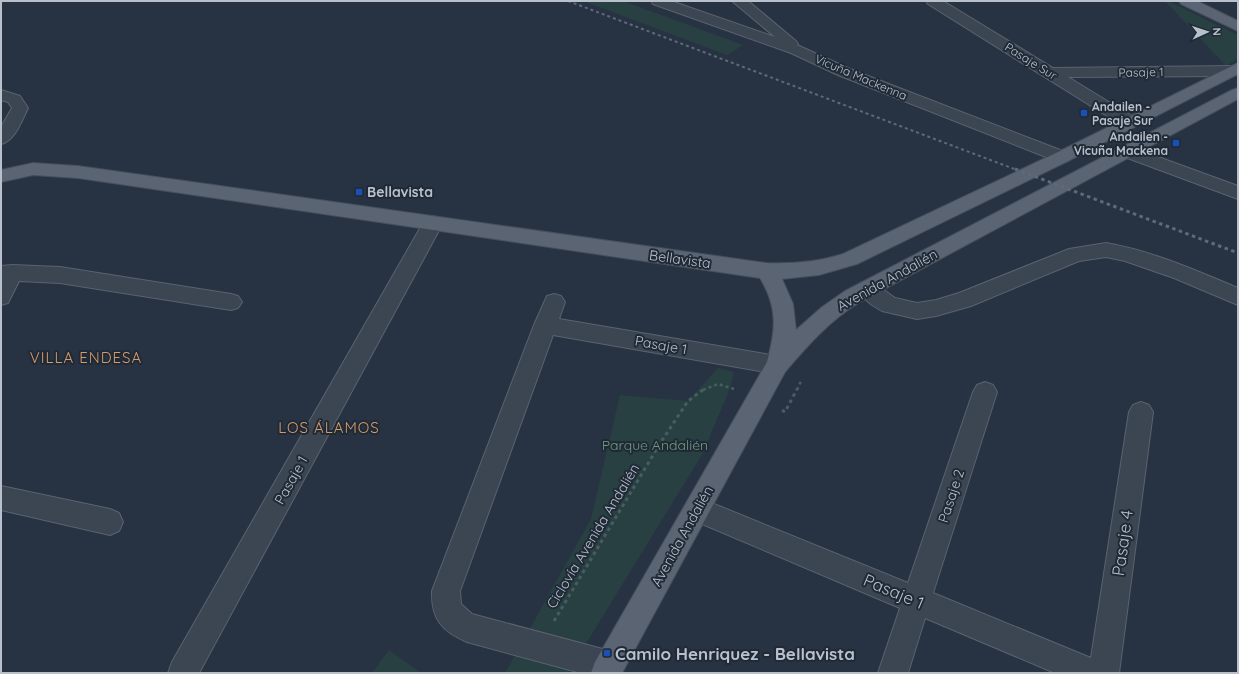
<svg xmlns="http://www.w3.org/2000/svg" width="1239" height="674" viewBox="0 0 1239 674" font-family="Quicksand,sans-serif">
  <rect width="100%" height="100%" fill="#273342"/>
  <g fill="#294043">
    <path d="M583,1H623L743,45L727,55Z"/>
    <path d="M1165,1H1168L1238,35V59L1226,66Z"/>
    <path d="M718,368L734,372L730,388L703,453L568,673H505L591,519L620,395L688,401Z"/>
    <path d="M389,650L421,673H372Z"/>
  </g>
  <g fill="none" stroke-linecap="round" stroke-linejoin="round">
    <defs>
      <g id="minor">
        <path d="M651,1H671L775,37L732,1H748L796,41L798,44L797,45L850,69L1068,153L1071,157L1068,161L1062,163L1056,161L838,75L791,53L653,4Z"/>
        <path d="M926,1H943L1053,68L1232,66L1238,68V74L1232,76L1068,77L1135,118L1137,122L1135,126L1129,127L1123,126L928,4Z"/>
        <path d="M1,90L20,96L28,108C22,120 15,141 1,144V127L12,108L8,102L1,100Z"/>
        <path d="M1128,146L1238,186V199L1122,156L1119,152L1122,148Z"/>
        <path d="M433,216L440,218L443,223L199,673H168L172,662L423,223L426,218Z"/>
        <path d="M1106,243C1152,251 1195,270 1238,288V305L1174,278L1125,261L1106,257L1079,261L971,306L936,316L917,319L882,311L872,305L860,295L857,289L860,283L867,281L874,283L895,298L917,303L936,300L959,293L1069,249Z"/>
        <path d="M12,265L60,267L231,294L238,296L242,302L238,308L231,310L60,283L19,281L8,303L1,305V266Z"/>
        <path d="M554,294L561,296L565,302L559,319L777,356L785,358L788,365L785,372L777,374L553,335L460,591L461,604L472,614L610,651L621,655L625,666L622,673H581L467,642C442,631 431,619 432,591L534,325L547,296Z"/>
        <path d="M985,382L993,385L997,392L933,593L1091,658L1129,412L1133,405L1141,402L1149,405L1153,412L1119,673H1055L925,618L908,673H878L900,608L688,518L684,509L688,500L697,497L908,583L973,392L977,385Z"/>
        <path d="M1,486L110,509L119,513L123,522L119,531L110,535L1,510Z"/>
      </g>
      <g id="major">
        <path d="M1179,1H1197L1238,21V31L1181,4Z"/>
        <path d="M1238,63V74L1068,161L857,264L819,275L782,279L793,304L796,330L822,307L845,291L1232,90L1238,88V99L860,302C830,320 807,346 785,372L622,673H591L595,662L767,362C776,329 778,308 760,278L78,178L33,175L1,182V170L33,163L78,166L766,263C792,264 818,262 843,254L1056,153Z"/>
      </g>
    </defs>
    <use href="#minor" stroke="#5a636f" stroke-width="2"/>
    <use href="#major" stroke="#454e5b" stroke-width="2"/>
    <g stroke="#485d60" stroke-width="2.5" stroke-dasharray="3 3" stroke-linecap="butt">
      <path d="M703,390L718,384L734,389"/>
      <path d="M797,390L802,379"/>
    </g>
    <g stroke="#485d60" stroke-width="3" stroke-dasharray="3.5 3.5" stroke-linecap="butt">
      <path d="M782,410L785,412L797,389"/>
      <path d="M554,621L659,445L688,401L704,389"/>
    </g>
    <use href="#minor" fill="#3c4552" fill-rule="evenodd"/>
    <use href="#major" fill="#5a6472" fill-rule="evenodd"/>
    <path stroke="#5e6979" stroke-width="2" stroke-dasharray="3 3" stroke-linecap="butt" d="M568,1L1017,170"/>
    <path stroke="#5e6979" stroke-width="3" stroke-dasharray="3.5 3.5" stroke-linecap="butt" d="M1015,169L1238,253"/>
  </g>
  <g fill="#1a4fb4" stroke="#202a37" stroke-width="1.5">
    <rect x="1080" y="109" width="8" height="8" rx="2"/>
    <rect x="1172" y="139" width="8" height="8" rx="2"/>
    <rect x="355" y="188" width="8" height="8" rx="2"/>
    <rect x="603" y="649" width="8" height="8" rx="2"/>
  </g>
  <g text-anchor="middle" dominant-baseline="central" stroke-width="4" stroke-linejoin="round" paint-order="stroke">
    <g font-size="12" fill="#b9c0cc" stroke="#202a37">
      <text transform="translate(1031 61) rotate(32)">Pasaje Sur</text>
      <text transform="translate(1141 72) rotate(-1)">Pasaje 1</text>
      <text transform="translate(861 77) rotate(23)">Vicuña Mackenna</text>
    </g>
    <g font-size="12" font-weight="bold" fill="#b9c0cc" stroke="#202a37" text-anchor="start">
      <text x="1092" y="106">Andailen -<tspan x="1092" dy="14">Pasaje Sur</tspan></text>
      <text x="1168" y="136" text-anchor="end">Andailen -<tspan x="1168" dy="14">Vicuña Mackena</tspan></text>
    </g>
    <g font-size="14" font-weight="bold" fill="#b9c0cc" stroke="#202a37" text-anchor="start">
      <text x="367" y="192">Bellavista</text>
    </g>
    <g font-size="14" fill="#b9c0cc" stroke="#202a37">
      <text transform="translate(680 259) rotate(8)">Bellavista</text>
      <text transform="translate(887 280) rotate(-29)">Avenida Andalién</text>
      <text transform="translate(661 345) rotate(10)">Pasaje 1</text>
      <text transform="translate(291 480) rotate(-61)">Pasaje 1</text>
      <text transform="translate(951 496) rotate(-72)">Pasaje 2</text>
      <text transform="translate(593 536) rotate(-59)">Ciclovía Avenida Andalién</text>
      <text transform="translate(682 536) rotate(-61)">Avenida Andalién</text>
    </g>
    <g font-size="14" fill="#709c7b" stroke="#202a37">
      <text x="655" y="445">Parque Andalién</text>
    </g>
    <g font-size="15" letter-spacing="1" fill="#d59a6b" stroke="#202a37">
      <text x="86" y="357">VILLA ENDESA</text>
      <text x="329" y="427">LOS ÁLAMOS</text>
    </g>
    <g font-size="17" fill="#b9c0cc" stroke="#202a37">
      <text transform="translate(1122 543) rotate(-82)">Pasaje 4</text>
      <text transform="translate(894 591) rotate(23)">Pasaje 1</text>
    </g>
    <g font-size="17" font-weight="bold" fill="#b9c0cc" stroke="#202a37" text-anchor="start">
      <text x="615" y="653">Camilo Henriquez - Bellavista</text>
    </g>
  </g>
  <rect width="1239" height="674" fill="none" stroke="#b9c0cc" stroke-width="4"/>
  <g transform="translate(1207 32) rotate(87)" stroke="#202a37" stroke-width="3" paint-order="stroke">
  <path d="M0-3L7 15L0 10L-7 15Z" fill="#b9c0cc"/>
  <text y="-6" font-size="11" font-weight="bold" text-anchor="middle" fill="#b9c0cc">N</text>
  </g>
</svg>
